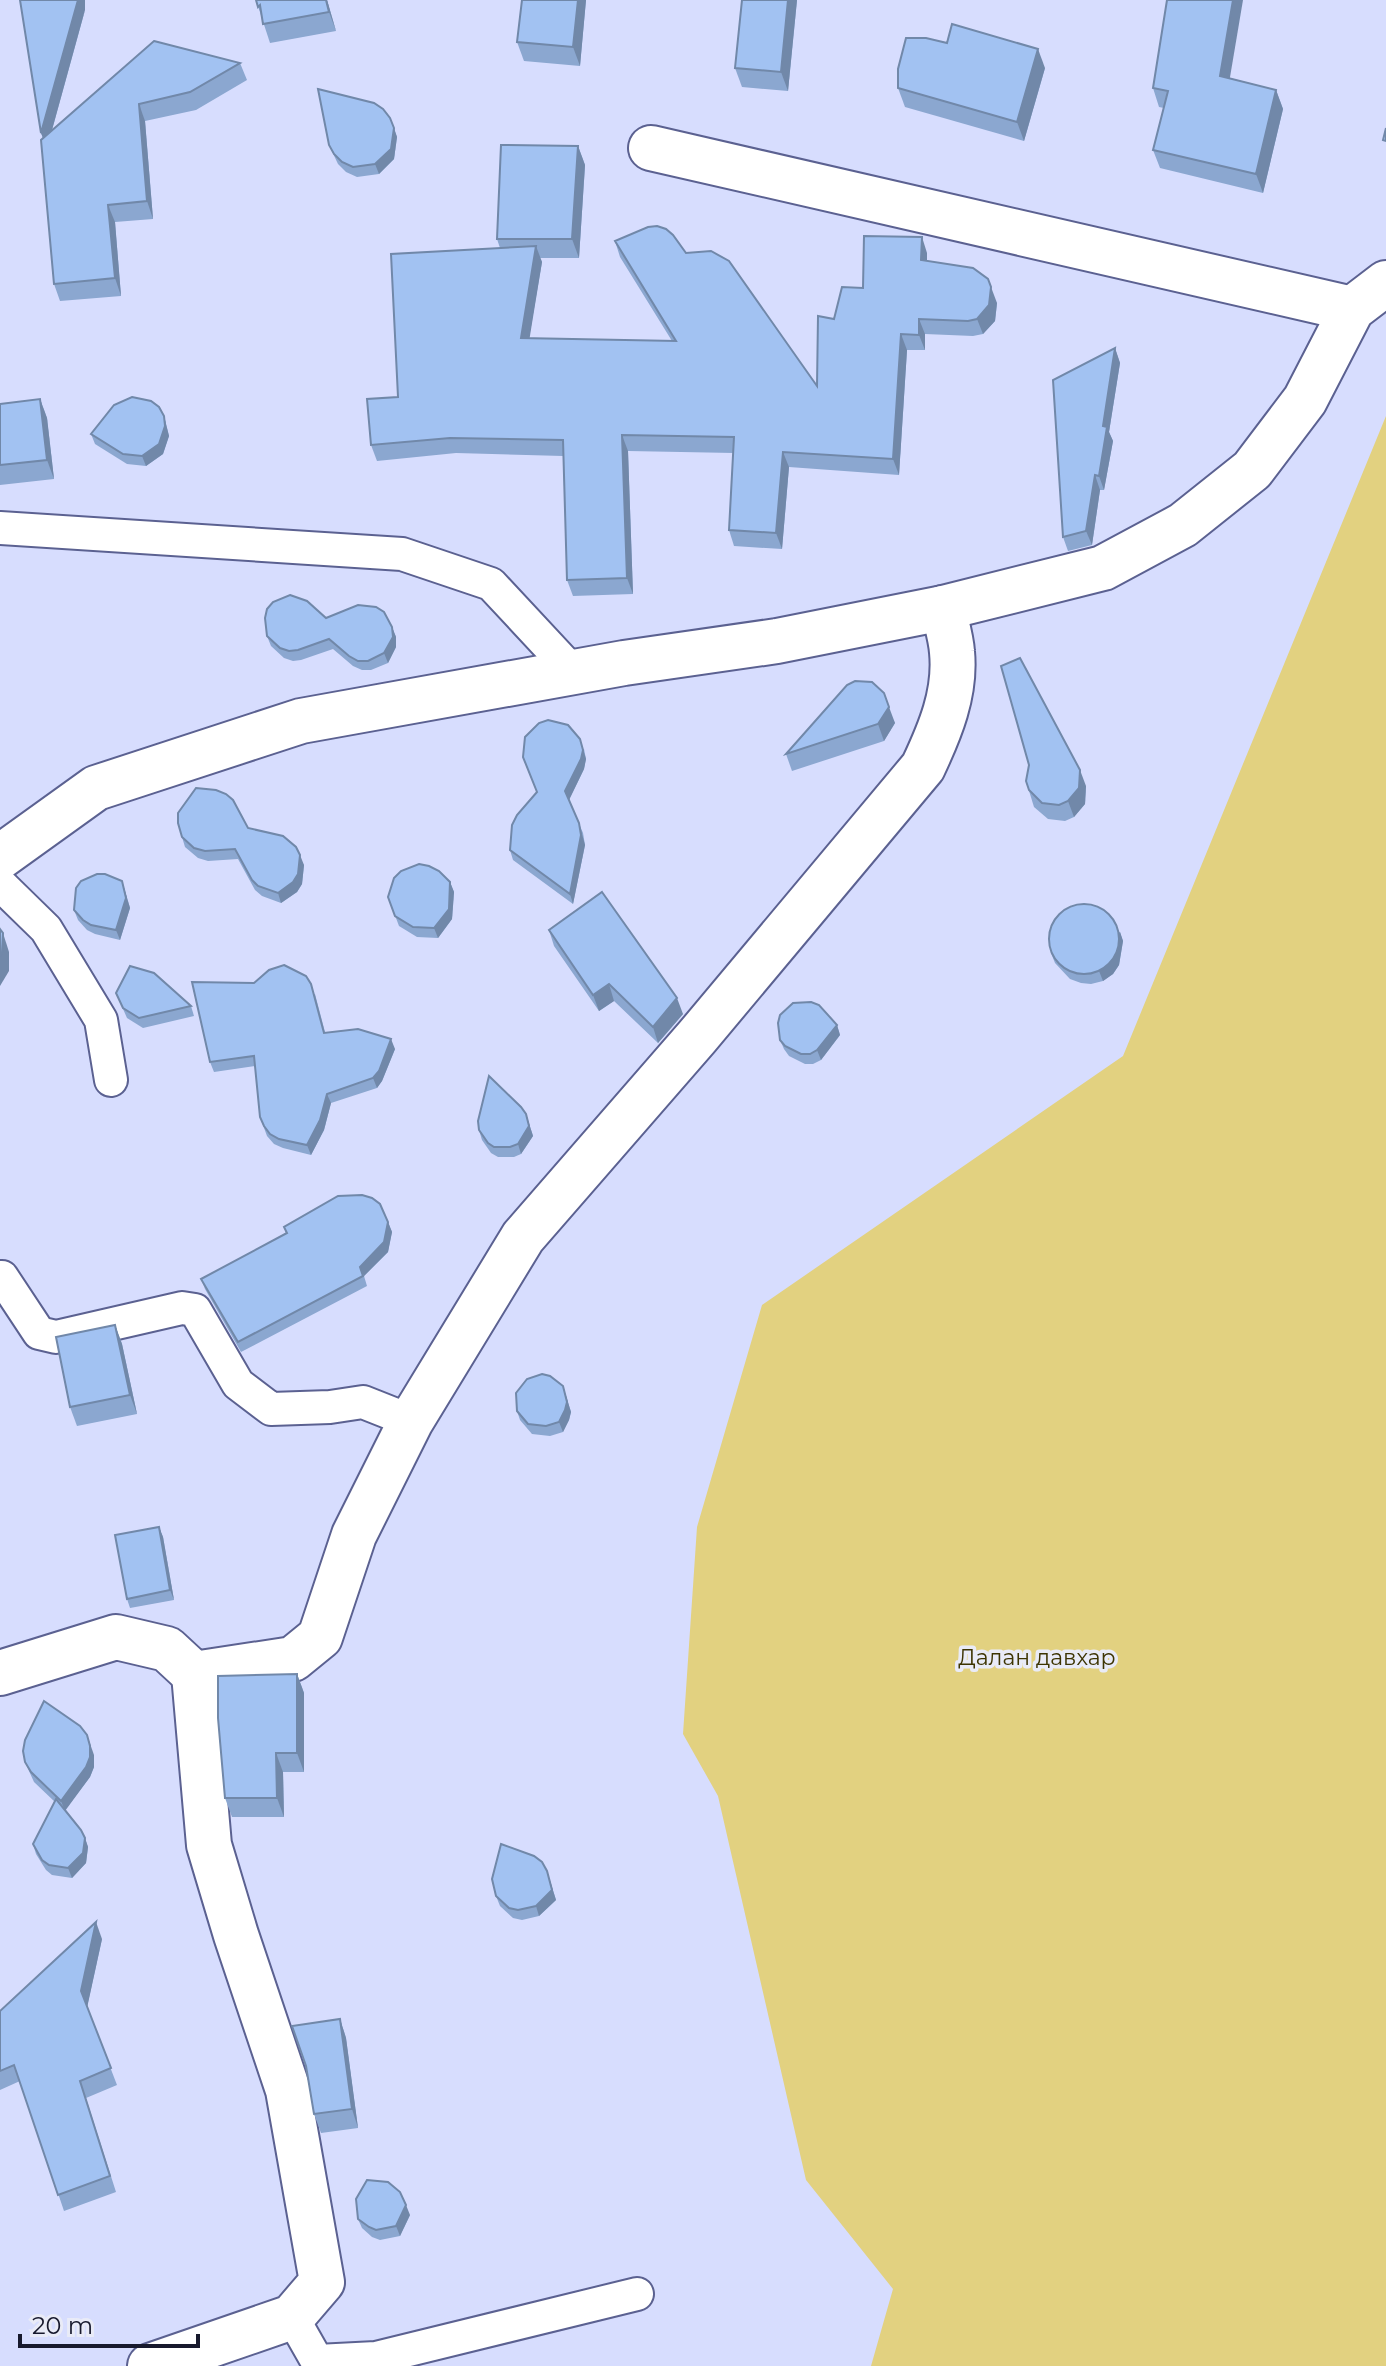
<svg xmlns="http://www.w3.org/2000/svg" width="1386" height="2366" viewBox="0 0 1386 2366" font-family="Montserrat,sans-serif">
  <rect width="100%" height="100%" fill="#d7ddfe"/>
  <path fill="#e2d180" d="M1386,416V2366H871L893,2289L806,2180L718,1796L683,1734L697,1527L762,1305L1123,1056Z"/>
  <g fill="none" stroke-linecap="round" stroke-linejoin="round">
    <defs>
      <g id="lane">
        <path d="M0,528L402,554L491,584L573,672"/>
        <path d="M0,884L46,929L101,1020L111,1080"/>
        <path d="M2,1277L39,1333L56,1337L182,1308L195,1310L238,1384L271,1409L330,1407L363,1402L411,1421"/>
        <path d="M292,2317L317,2361L376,2358L637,2294"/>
      </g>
      <g id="street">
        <path d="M651,148L1352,309"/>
        <path d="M0,857L96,788L301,721L624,663L777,641L943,608L1103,568L1183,525L1252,470L1305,400L1352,309L1386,283"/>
        <path d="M0,1673L116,1637L167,1649L194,1674L293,1659L320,1637L354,1535L411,1421L523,1237L697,1037L923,767C940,731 956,693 952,652C951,637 946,622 943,608"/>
        <path d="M150,2366L292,2317L322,2282L288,2090L236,1935L209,1845L194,1674"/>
      </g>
    </defs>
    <use href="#lane" stroke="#5b6191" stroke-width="36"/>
    <use href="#street" stroke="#5b6191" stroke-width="48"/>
    <use href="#lane" stroke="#fff" stroke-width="32"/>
    <use href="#street" stroke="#fff" stroke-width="44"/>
  </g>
  <g fill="#8ba7d0">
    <path d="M256,0H327L336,31L270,43Z"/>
    <path d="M522,0H586L580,66L524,61L517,42Z"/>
    <path d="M742,0H797L788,91L742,87L735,68Z"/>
    <path d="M85,10L52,130L240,63L247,80L196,110L145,121L153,219L115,222L121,296L60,301L54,284L43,138L41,133Z"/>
    <path d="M1045,68L1024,141L905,107L898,88Z"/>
    <path d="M1230,78L1276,90L1283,109L1263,193L1160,168L1153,150L1164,108L1159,107L1153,88Z"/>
    <path d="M390,118L397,137L394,159L379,174L357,177L346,172L338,164L329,145Z"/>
    <path d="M578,146L585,165L579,258H540L542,262L529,338L672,341L620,257L615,241L686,253L817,386L834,319L863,288L927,253V261L997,303L995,321L983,334L973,336L925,334V350H907L899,475L789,467L782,549L734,546L729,530L734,453L628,451L633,594L573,596L567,580L563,456L456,453L377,461L371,445L398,397L500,248L497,239Z"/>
    <path d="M1115,348L1120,363L1109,432L1113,441L1104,490H1100L1092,545L1068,551L1063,537Z"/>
    <path d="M40,399L47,418L54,479L0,485V404Z"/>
    <path d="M164,416L169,436L163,454L146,466L127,464L95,444L91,434Z"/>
    <path d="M392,627L396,637V647L388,663L371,670H362L353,666L333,649L301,660L293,661L284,658L271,646L267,636Z"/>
    <path d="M872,682L895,723L884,741L792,771L786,754Z"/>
    <path d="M584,749L586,759L584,769L569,800L583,833L585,845L573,904L513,860L510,850Z"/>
    <path d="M1026,781L1086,786L1085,804L1074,817L1065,821L1048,819L1034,807Z"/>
    <path d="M248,828L304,865L302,884L297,892L281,903L262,896L255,890L238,859L208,861L198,858L185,847L182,837Z"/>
    <path d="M122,881L130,908L120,940L95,934L87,930L78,920L74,910Z"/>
    <path d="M450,882L454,892L452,919L438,938L417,937L399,926L388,897Z"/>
    <path d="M549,930L683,1014L658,1043L614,1001L599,1011L554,946Z"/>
    <path d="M1120,932L1123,941L1119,965L1113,974L1103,981L1091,984L1081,983L1070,979L1055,963L1051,953Z"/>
    <path d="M116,993L191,1006L194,1016L143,1028L127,1018Z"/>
    <path d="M315,994L325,1032L395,1049L382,1081L377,1088L331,1103L324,1130L311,1155L283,1148L274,1144L267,1136L260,1117L255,1066L214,1072L210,1062Z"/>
    <path d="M837,1025L840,1035L821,1060L813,1064H805L789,1056L784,1049L780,1040Z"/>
    <path d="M526,1114L533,1136L521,1154L514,1157H498L491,1153L482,1140L479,1130Z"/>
    <path d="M388,1222L392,1232L388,1252L364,1276L367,1286L241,1352L205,1289L201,1279L286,1233L284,1227Z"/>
    <path d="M115,1325L122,1344L137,1414L77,1426L70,1407Z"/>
    <path d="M566,1396L571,1412L569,1420L563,1432L550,1436L532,1434L520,1420L517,1411Z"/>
    <path d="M159,1527L163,1537L174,1600L130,1608L127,1599Z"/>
    <path d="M297,1674L304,1693V1772H283L284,1817H232L225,1798Z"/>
    <path d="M94,1755V1767L90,1777L65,1810L85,1838L88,1847L86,1863L72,1878L52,1875L46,1870L36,1854L33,1844L55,1802L34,1782L25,1762Z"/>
    <path d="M550,1881L556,1900L539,1916L522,1920L513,1918L500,1906L496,1896Z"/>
    <path d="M102,1939L87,2007L117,2085L86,2098L116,2192L64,2211L20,2081L0,2090V2011Z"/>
    <path d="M340,2019L346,2038L358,2128L321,2133L314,2114Z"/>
    <path d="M410,2215L400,2236L380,2240L372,2237L362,2228L358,2219Z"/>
  </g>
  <g fill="#7188a9">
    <path d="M78,0H85V10L47,148L41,133Z"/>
    <path d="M326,0H327L336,31L329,12Z"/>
    <path d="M578,0H586L580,66L573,47Z"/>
    <path d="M788,0H797L788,91L781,72Z"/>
    <path d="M1233,0H1243L1227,95L1220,76Z"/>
    <path d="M1038,49L1045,68L1024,141L1017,122Z"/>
    <path d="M1276,90L1283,109L1263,193L1256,174Z"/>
    <path d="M139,104L145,121L153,219L147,201Z"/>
    <path d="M394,128L397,137L394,159L379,174L375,164Z"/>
    <path d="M578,146L585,165L579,258L572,239Z"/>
    <path d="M108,205L115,222L121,296L115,278Z"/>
    <path d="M922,237L927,253V276L921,260Z"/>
    <path d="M536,246L542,262L527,354L521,338Z"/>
    <path d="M991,287L997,303L995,321L983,334L977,319Z"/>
    <path d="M919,319L925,334V350L919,335Z"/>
    <path d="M901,334L907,350L899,475L893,459Z"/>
    <path d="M1115,348L1120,363L1109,432L1113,441L1104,490L1099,476L1103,426Z"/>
    <path d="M40,399L47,418L54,479L47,460Z"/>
    <path d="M164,416L169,436L163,454L146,466L142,456Z"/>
    <path d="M622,435L628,451L633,594L627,578Z"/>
    <path d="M783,452L789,467L782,549L776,533Z"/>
    <path d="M1095,475L1100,490L1092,545L1086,531Z"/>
    <path d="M392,627L396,637V647L388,663L384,653Z"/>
    <path d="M889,707L895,723L884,741L878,724Z"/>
    <path d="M580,739L586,759L584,769L569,800L565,791Z"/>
    <path d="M1080,770L1086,786L1085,804L1074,817L1068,801Z"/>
    <path d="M579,823L585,845L573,904L570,894Z"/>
    <path d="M300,855L304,865L302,884L297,892L281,903L278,893Z"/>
    <path d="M122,881L130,908L120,940L116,930Z"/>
    <path d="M450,882L454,892L452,919L438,938L434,928Z"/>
    <path d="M1120,932L1123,941L1119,965L1113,974L1103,981L1099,971Z"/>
    <path d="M3,933L9,952V971L0,986V956Z"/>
    <path d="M609,984L614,1001L599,1011L593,995Z"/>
    <path d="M677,998L683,1014L658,1043L653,1027Z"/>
    <path d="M837,1025L840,1035L821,1060L817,1050Z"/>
    <path d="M391,1039L395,1049L382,1081L377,1088L373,1078Z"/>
    <path d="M327,1094L331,1103L324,1130L311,1155L307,1145Z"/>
    <path d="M526,1114L533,1136L521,1154L518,1144Z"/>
    <path d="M388,1222L392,1232L388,1252L364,1276L360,1267Z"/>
    <path d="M115,1325L122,1344L137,1414L130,1395Z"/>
    <path d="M563,1386L571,1412L569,1420L563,1432L559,1422Z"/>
    <path d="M159,1527L163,1537L174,1600L170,1590Z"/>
    <path d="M297,1674L304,1693V1772L297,1753Z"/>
    <path d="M87,1735L94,1755V1767L90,1777L65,1811L61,1801Z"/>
    <path d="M276,1753L283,1772L284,1817L277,1798Z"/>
    <path d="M85,1838L88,1847L86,1863L72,1878L68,1868Z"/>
    <path d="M547,1871L556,1900L539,1916L536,1906Z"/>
    <path d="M96,1922L102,1939L87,2008L81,1991Z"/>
    <path d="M340,2019L346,2038L358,2128L352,2109Z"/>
    <path d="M406,2205L410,2215L400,2236L396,2226Z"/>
  </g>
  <g fill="#a2c2f2" stroke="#7188a9" stroke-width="2">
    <path d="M20,0H78L41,133Z"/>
    <path d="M256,0H326L329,12L263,24L260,5L258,7Z"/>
    <path d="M522,0H578L573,47L517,42Z"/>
    <path d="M742,0H788L781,72L735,68Z"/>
    <path d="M1167,0H1233L1220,76L1276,90L1256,174L1153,150L1168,91L1153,88Z"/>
    <path d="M952,24L1038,49L1017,122L898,88V69L906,38H926L947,43Z"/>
    <path d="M154,41L240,63L190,92L139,104L147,201L108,205L115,278L54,284L41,140Z"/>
    <path d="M318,89L374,103L383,109L390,118L394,128L391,149L375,164L353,167L342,162L334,154L329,145Z"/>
    <path d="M1386,128V141L1383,140Z"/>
    <path d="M501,145L578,146L572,239H497Z"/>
    <path d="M657,226L666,229L673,235L686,253L711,251L729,261L817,386L818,316L834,319L842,287L863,288L864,236L922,237L921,260L973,268L988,279L991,287L989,305L977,319L968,321L919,319V335L901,334L893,459L783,452L776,533L729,530L734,437L622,435L627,578L567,580L563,440L450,438L371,445L367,399L398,397L391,254L536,246L521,338L676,341L615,241L648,227Z"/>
    <path d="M1115,348L1103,426L1107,427L1099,476L1095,475L1086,531L1063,537L1053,380Z"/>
    <path d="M132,397L151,401L159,407L164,416L165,426L159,444L142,456L123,454L91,434L114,405Z"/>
    <path d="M40,399L47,460L0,465V404Z"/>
    <path d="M290,595L307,601L326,618L358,605L376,607L384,612L392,627L393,637L384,653L368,661H358L349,656L329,639L298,650L289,651L280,648L267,636L265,618L267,609L273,602Z"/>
    <path d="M1020,658L1080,770L1079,788L1068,801L1059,805L1042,803L1029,790L1026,781L1029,765L1001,666Z"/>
    <path d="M855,681L872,682L884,693L889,707L878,724L786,754L847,685Z"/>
    <path d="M548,720L568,725L580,739L583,750L581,759L565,791L579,823L581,835L570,894L510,850L512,825L517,815L537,792L523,757L525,737L539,723Z"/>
    <path d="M196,788L216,790L226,794L233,800L248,828L283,836L296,847L300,855L298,874L293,882L278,893L258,886L252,880L235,849L205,851L194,848L182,837L178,823V813Z"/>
    <path d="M419,864L429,866L439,871L450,882L449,909L434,928L413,927L395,916L388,897L394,878L401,871Z"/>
    <path d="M97,874H105L122,881L126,898L116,930L91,925L83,920L74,910L76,888L81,881Z"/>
    <path d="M602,892L677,998L653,1027L609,984L593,995L549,930Z"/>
    <circle cx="1084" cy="939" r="35"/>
    <path d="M0,929L3,933L2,952L0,956Z"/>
    <path d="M284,965L306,976L311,984L324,1033L358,1029L391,1039L379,1071L373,1078L327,1094L320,1120L307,1145L279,1139L270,1134L264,1126L260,1117L254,1056L210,1062L192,982L254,983L269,970Z"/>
    <path d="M130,966L154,973L191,1006L139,1018L123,1008L116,993Z"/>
    <path d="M811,1002L819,1005L837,1025L817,1050L810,1054H801L785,1046L780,1040L778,1023L780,1015L793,1003Z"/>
    <path d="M489,1076L521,1107L526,1114L529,1126L518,1144L510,1147H494L488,1143L479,1130L478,1121Z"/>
    <path d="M362,1195L372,1198L380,1204L388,1222L384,1242L360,1267L363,1276L238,1342L201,1279L287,1233L284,1227L338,1196Z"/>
    <path d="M115,1325L130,1395L70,1407L56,1337Z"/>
    <path d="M542,1374L550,1376L563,1386L567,1402L565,1410L559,1422L546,1426L528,1424L517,1411L516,1393L527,1379Z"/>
    <path d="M159,1527L170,1590L127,1599L115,1535Z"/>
    <path d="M297,1674V1753H276L277,1798H225L218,1718V1676Z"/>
    <path d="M44,1701L80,1726L87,1735L90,1746V1757L86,1767L61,1801L31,1772L25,1762L23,1751L25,1740Z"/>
    <path d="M56,1799L81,1830L85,1838L83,1853L68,1868L49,1865L42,1860L33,1844Z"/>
    <path d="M501,1844L534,1856L542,1862L547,1871L552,1890L536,1906L518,1910L509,1908L496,1896L492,1879Z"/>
    <path d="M96,1922L81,1991L111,2068L80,2081L110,2176L58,2195L14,2065L0,2071V2011Z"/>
    <path d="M340,2019L352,2109L314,2114L306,2066L292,2026Z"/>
    <path d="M367,2180L388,2182L400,2192L406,2205L396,2226L376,2230L369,2227L358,2219L356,2199Z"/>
  </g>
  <g text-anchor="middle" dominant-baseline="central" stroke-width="7" stroke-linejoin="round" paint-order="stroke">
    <g font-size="22" fill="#3d3402" stroke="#e9ebf7">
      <text x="1037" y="1657">Далан давхар</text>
    </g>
  </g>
  <path d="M20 2334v12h178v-12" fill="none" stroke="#17192d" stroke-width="4"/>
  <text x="32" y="2334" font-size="24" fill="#17192d" stroke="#e9ebf7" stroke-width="6" paint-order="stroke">20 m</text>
</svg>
